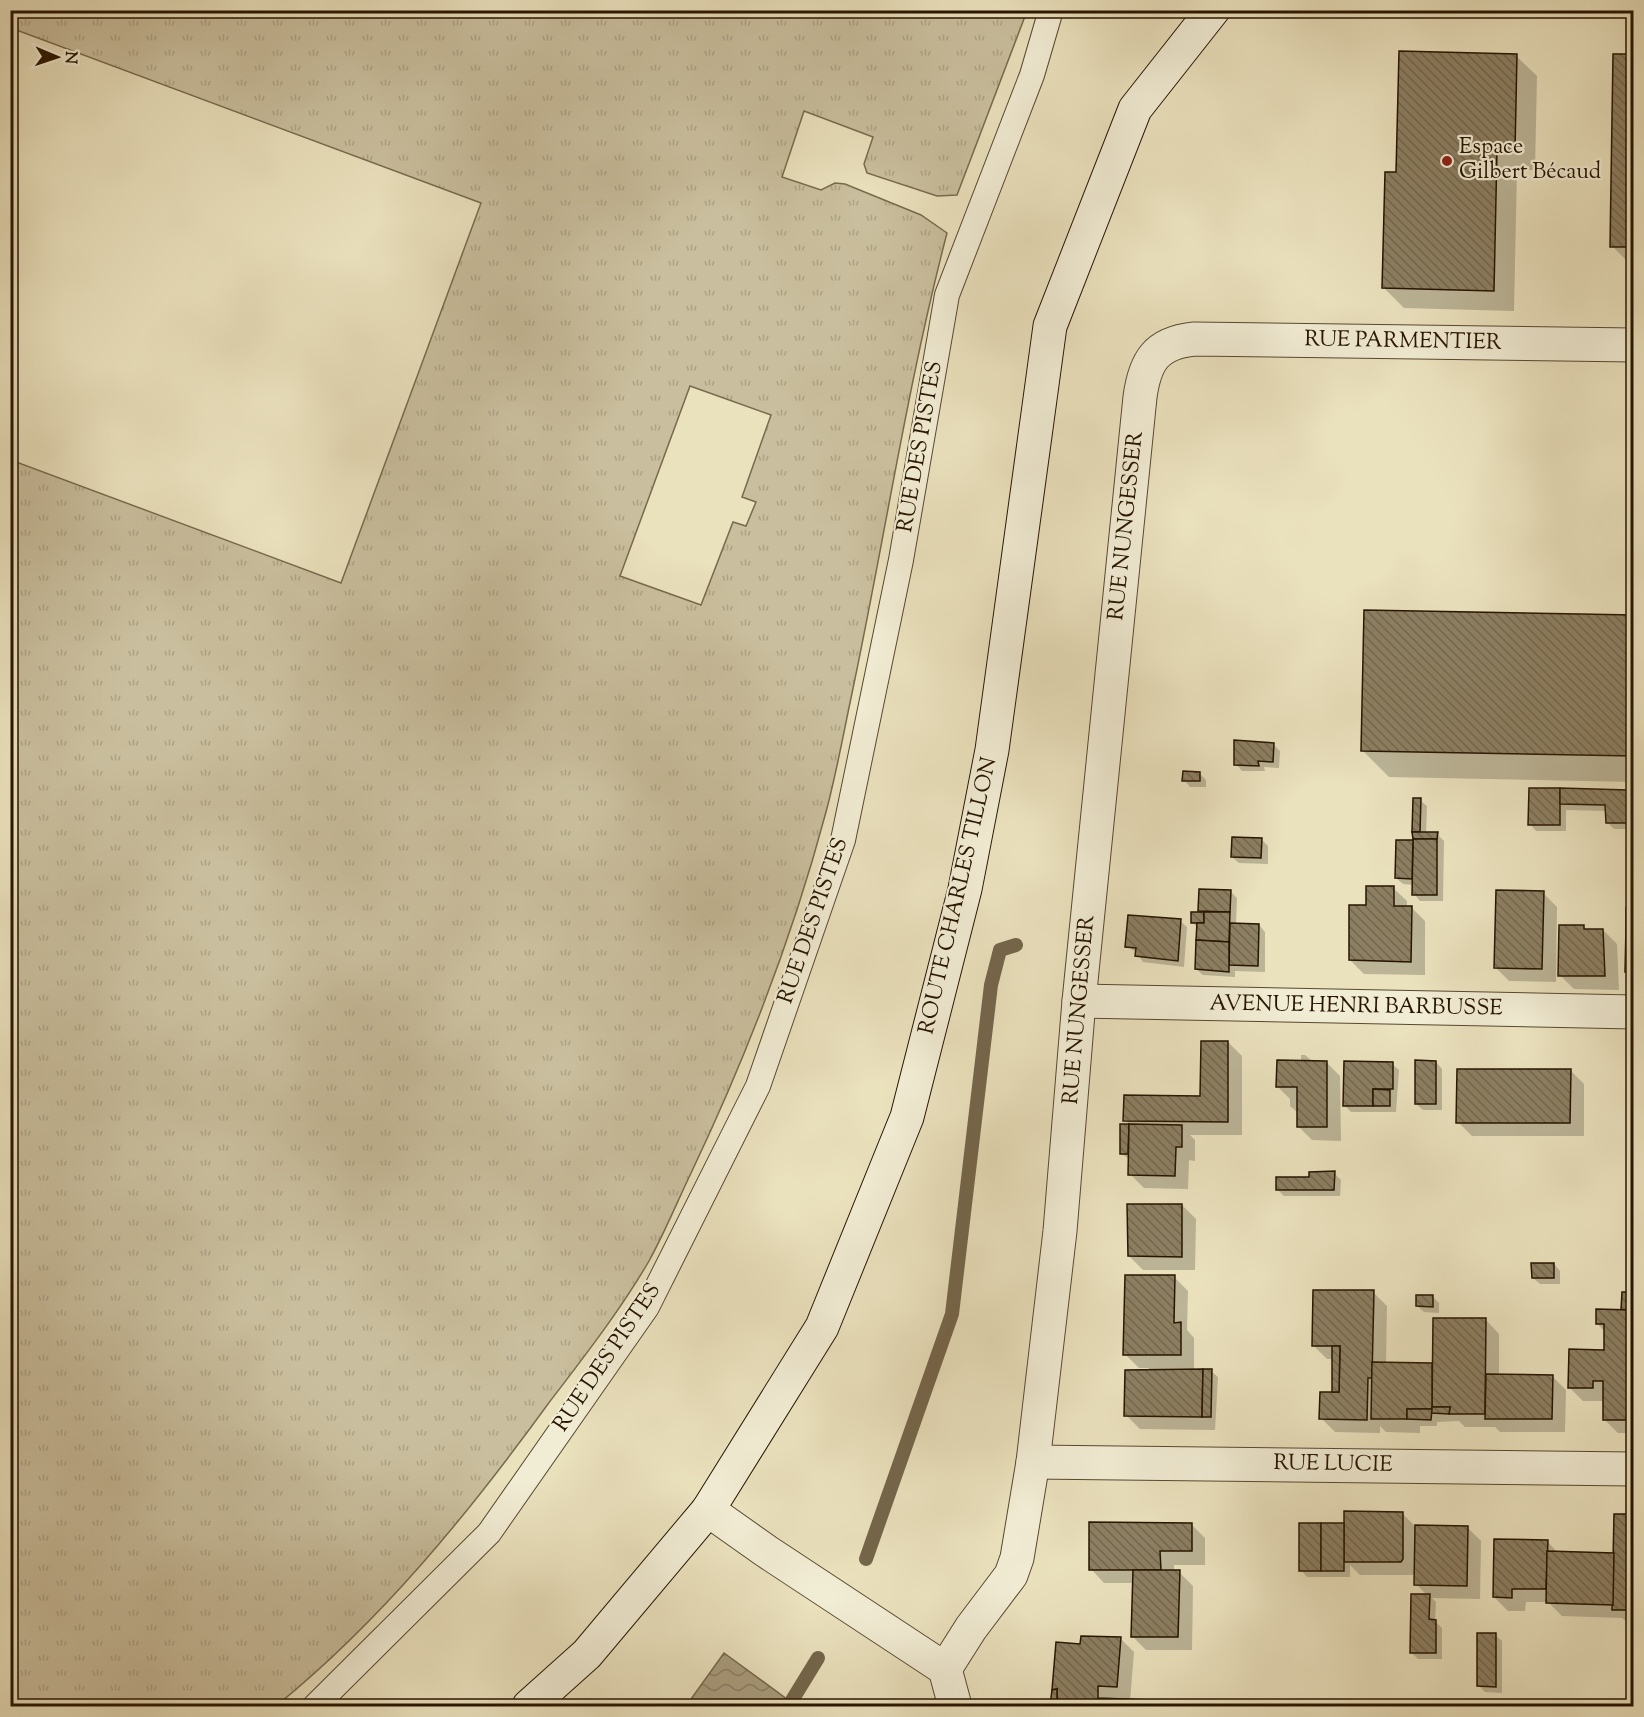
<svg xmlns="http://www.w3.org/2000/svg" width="1644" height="1717" viewBox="0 0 1644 1717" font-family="'Sorts Mill Goudy',serif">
  <defs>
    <pattern id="grass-tufts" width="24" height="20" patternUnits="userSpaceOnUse" patternTransform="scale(1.5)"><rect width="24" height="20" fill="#c9be9d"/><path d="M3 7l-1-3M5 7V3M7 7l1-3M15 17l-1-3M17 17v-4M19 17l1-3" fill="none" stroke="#ada285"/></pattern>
    <pattern id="water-waves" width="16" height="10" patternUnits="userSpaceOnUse" patternTransform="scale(1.5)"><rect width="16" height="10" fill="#a89c7d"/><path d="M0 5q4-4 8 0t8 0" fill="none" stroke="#897e64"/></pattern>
    <pattern id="building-back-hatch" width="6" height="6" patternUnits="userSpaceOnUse" patternTransform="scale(1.5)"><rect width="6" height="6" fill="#8c7f62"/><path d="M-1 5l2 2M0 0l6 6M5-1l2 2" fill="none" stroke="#72674e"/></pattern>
  </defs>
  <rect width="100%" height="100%" fill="#eae1bd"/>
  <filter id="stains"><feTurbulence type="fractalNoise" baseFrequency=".00333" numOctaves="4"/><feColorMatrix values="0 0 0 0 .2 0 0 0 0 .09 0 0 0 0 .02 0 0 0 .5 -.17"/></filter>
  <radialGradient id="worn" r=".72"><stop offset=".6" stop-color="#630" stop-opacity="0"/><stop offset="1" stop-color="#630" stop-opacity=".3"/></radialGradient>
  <path fill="url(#grass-tufts)" stroke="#786a4e" stroke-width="1.5" fill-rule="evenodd" d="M11,10L1027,11L957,195L937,196L867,173L864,164L873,137L804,111L782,177L821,190L835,183L845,184L921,215L947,233C907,386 884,543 851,698C843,736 836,775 826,812C793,936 747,1055 692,1171C678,1200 665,1232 649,1261C620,1311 583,1358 548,1404C468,1514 382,1620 276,1706H11V460L341,583L481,203L11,28ZM690,386L771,415L742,497L756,502L746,526L733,522L701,605L620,576Z"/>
  <path fill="url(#water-waves)" stroke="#74664b" stroke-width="1.5" d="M724,1653L791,1702L797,1706H686Z"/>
  <g fill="#0003">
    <path d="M1634,55V268L1612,246Z"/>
    <path d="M1516,56L1537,76L1535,170H1517L1514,311L1404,308L1384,288L1398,174Z"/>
    <path d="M1634,617V782L1389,777L1362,750Z"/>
    <path d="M1273,744L1280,751L1279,768L1264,767L1265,771H1242L1236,764Z"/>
    <path d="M1199,773L1206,780V787H1190L1184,780Z"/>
    <path d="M1530,789L1627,792L1634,798L1633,829H1614L1607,822V811L1566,810V831H1536L1530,824Z"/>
    <path d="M1420,800L1427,806L1426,834H1437L1444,841L1443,901H1420L1414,894V885L1403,884L1396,878L1397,842H1414Z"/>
    <path d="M1262,840L1268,846V864L1239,863L1232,857Z"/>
    <path d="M1393,888L1407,901V907H1411L1425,921V975L1364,974L1350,960L1368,907Z"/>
    <path d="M1200,891H1230L1237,898L1236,925H1259L1265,932V972L1235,971V977L1203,975L1196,969L1198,928L1192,922L1200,913Z"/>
    <path d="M1543,893L1557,907L1556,982L1509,981L1495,967Z"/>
    <path d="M1634,910V978L1626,971Z"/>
    <path d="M1180,921L1187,927L1184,967L1143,962L1137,953L1127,946Z"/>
    <path d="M1584,927L1587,931L1603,930L1617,944L1619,990L1574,989L1560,975Z"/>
    <path d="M1228,1042L1242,1056V1135H1190L1195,1140V1161L1189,1160L1188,1189L1144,1188L1130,1174V1160L1121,1153L1122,1125H1130L1125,1120L1202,1097Z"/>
    <path d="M1301,1055H1305L1312,1061L1326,1062L1340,1076L1341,1141L1312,1140L1298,1126V1113L1290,1106V1099L1277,1086L1301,1062Z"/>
    <path d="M1436,1062L1442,1069V1110H1423L1416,1104Z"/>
    <path d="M1392,1064L1399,1070L1396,1112H1351L1345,1106Z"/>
    <path d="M1570,1070L1584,1084V1136H1472L1458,1122Z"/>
    <path d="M1334,1173L1341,1180L1340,1196H1284L1277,1189Z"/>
    <path d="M1182,1205L1196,1219L1195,1270H1143L1129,1256Z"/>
    <path d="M1554,1264L1560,1271V1284H1540L1533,1278Z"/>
    <path d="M1174,1277L1188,1291L1187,1330L1194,1338V1371H1211L1218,1377L1215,1430L1140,1429L1126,1415L1149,1368H1139L1125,1354Z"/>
    <path d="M1373,1292L1387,1306L1386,1364L1433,1365L1486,1320L1499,1334V1376H1552L1566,1390L1565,1432H1500L1495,1427H1465L1459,1421L1437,1422V1426H1420V1433L1386,1432L1380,1426V1433L1335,1432L1321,1418L1335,1394L1334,1359H1327L1313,1345Z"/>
    <path d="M1631,1293L1634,1296V1433H1618L1604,1419V1401H1583L1569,1387L1605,1351V1332L1597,1323L1623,1311Z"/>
    <path d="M1433,1297L1439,1303V1313L1424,1312L1417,1306Z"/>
    <path d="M1403,1514L1416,1527H1467L1481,1541L1480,1599L1432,1598L1436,1602L1435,1621L1442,1628V1659H1418L1412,1653L1427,1595L1416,1584V1575H1360L1350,1565V1577H1307L1301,1570L1343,1525Z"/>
    <path d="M1634,1515V1623H1628L1622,1618L1562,1616L1548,1602H1526L1525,1611H1508L1494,1597L1547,1541L1558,1553L1615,1555Z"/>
    <path d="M1191,1524L1205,1538V1565H1174V1572H1179L1193,1586L1192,1650H1146L1132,1636L1134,1583H1104L1091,1569Z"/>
    <path d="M1495,1635L1502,1641V1693L1485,1692L1479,1686Z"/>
    <path d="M1120,1638L1134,1652L1130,1701H1149L1155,1706H1052L1057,1644L1082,1646Z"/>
  </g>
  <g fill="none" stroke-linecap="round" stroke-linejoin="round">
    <g stroke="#74664b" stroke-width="14">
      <path d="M866,1559L952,1314L991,985L1000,950L1016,945"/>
      <path d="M791,1702L818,1658"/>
    </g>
  </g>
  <g fill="url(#building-back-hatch)" stroke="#271500" stroke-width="1.5">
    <path d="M1399,51L1517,54L1515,150H1497L1494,291L1382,288L1385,172H1396Z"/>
    <path d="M1613,54H1634V247H1610Z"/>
    <path d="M1364,610L1634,615V756L1361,751Z"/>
    <path d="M1234,740L1274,743L1273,762L1258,761L1259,766L1234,765Z"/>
    <path d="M1183,771L1200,772V781H1182Z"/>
    <path d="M1529,788H1560V825H1528Z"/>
    <path d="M1560,788L1628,790L1627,823H1606L1605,805L1560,804Z"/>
    <path d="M1413,798H1421L1420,832H1412Z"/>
    <path d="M1412,832H1438L1437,839H1413Z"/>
    <path d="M1232,837L1262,838L1261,858L1231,857Z"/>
    <path d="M1413,839H1437V895H1412Z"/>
    <path d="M1396,840H1413L1412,879L1395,878Z"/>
    <path d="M1366,886H1394V906H1412L1411,962L1349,960V905H1366Z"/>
    <path d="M1199,889L1231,890L1230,912L1198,911Z"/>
    <path d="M1496,890L1544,891L1542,969L1494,968Z"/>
    <rect x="1626" y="908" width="8" height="19"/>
    <rect x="1191" y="912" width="13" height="11"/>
    <path d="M1204,912H1230L1229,942L1196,940L1197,923H1204Z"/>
    <path d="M1128,915L1181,919L1178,961L1135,956L1136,948L1125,947Z"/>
    <path d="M1230,923L1259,924L1258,966L1229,965Z"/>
    <path d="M1559,925H1584V929H1603L1605,976H1558Z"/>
    <path d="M1626,927H1634V972H1625Z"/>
    <path d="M1196,940L1229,942V972L1195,969Z"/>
    <path d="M1201,1041H1228V1122L1123,1121L1124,1095L1200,1096Z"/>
    <path d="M1277,1060L1327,1061V1127H1297V1087H1276Z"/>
    <path d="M1415,1060L1436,1061V1104H1415Z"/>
    <path d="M1344,1061L1393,1062V1089H1373V1106H1343Z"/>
    <path d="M1457,1069H1571L1570,1123H1456Z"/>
    <path d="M1373,1089L1390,1090V1106H1373Z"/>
    <path d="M1120,1124H1129L1128,1154H1120Z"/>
    <path d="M1129,1124L1182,1125V1147H1176L1175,1176L1128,1175Z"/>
    <path d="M1335,1171L1334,1190H1276V1177H1309V1172Z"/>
    <path d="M1127,1204H1182V1257L1128,1256Z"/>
    <path d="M1531,1263H1554V1278H1532Z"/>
    <path d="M1125,1275H1175L1174,1323L1181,1322V1355H1123Z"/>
    <path d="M1313,1290H1374L1372,1378H1368L1367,1420L1319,1419L1320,1392H1339L1340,1346H1312Z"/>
    <path d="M1622,1292H1632V1310H1621Z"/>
    <path d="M1416,1295H1433V1307L1416,1306Z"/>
    <path d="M1596,1309L1632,1310L1630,1420H1603V1381H1593V1388H1568L1569,1349L1604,1350V1324H1596Z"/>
    <path d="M1433,1318H1486L1485,1414H1449L1450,1407H1432Z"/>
    <path d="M1332,1346H1340L1339,1392H1332Z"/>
    <path d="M1372,1362L1432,1363V1409H1407V1419H1371Z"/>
    <path d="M1203,1369L1202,1417L1124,1416L1125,1370Z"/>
    <path d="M1203,1369H1212L1211,1417H1202Z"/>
    <path d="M1486,1374L1553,1375L1552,1419H1485Z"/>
    <path d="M1432,1407H1450L1449,1414L1431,1413Z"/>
    <path d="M1407,1409H1432L1431,1420L1407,1419Z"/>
    <path d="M1344,1511L1403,1512V1559L1401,1562H1344Z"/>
    <path d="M1614,1514H1634V1610H1612Z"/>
    <path d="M1089,1522L1192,1523V1551H1160L1161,1570H1089Z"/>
    <rect x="1299" y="1523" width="22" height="48"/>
    <rect x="1321" y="1523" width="23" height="48"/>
    <path d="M1415,1525L1468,1526L1467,1586L1414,1585Z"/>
    <path d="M1494,1539L1548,1540L1546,1589H1512V1598L1493,1597Z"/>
    <path d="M1547,1551L1614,1553L1613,1605L1546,1603Z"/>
    <path d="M1133,1570H1180L1178,1637H1131Z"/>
    <path d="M1411,1594H1430L1429,1619L1436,1620V1653H1410Z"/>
    <path d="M1477,1633H1496V1687L1477,1686Z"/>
    <path d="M1081,1636L1121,1637L1117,1687L1098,1686V1698L1150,1700V1706H1057V1689L1052,1690L1056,1642L1080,1644Z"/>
    <path d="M1057,1689V1706H1050L1052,1690Z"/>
  </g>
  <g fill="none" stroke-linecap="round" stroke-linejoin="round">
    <defs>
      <path id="lane" d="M315,1706L489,1533L647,1307L758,1086L843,840L901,560L947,295L1032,75L1051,10"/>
      <g id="street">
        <path d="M1079,1001L1634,1012"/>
        <path d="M1033,1462L1634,1469"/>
        <path d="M708,1510L766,1551L945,1669L955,1706"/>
        <path d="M945,1669L971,1628L1011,1575L1017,1558L1033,1462L1060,1231L1079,1001L1140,397C1145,361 1156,343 1194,339L1634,345"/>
      </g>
      <path id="secondary" d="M529,1706L587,1654L708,1510L822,1327L907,1117L965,889L992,750L1050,326L1135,109L1213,10"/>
    </defs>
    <use href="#lane" stroke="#58482f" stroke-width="26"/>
    <use href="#street" stroke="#58482f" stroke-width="35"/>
    <use href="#secondary" stroke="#271500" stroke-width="35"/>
    <use href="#lane" stroke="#f1ecd4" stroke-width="24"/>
    <use href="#street" stroke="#f1ecd4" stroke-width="33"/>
    <use href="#secondary" stroke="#f1ecd4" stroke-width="33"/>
  </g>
  <circle fill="#8f2418" stroke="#f1ecd4" stroke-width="2" cx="1447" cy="161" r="6"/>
  <g text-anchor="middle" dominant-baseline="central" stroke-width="4.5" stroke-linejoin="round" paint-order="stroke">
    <g font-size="22" fill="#271500" stroke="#f1ecd4" text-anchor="start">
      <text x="1459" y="148">Espace<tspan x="1459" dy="25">Gilbert Bécaud</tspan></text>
    </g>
    <g font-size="22" fill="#271500" stroke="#f1ecd4">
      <text transform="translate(1403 342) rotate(1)">RUE PARMENTIER</text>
      <text transform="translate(921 447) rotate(-80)">RUE DES PISTES</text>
      <text transform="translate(1127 526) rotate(-84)">RUE NUNGESSER</text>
      <text transform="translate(959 896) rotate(-77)">ROUTE CHARLES TILLON</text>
      <text transform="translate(814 921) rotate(-71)">RUE DES PISTES</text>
      <text transform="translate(1356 1007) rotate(1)">AVENUE HENRI BARBUSSE</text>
      <text transform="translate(1080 1010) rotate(-85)">RUE NUNGESSER</text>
      <text transform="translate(608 1358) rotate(-56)">RUE DES PISTES</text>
      <text transform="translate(1333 1465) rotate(1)">RUE LUCIE</text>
    </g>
  </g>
  <rect width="1644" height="1717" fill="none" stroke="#eae1bd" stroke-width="36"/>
  <rect x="12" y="12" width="1620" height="1693" fill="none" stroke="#271500" stroke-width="3"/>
  <rect x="18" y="18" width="1608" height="1681" fill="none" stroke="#271500" stroke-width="1.5"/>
  <g transform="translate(57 57) rotate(92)" stroke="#f1ecd4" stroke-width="4.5" paint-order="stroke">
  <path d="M0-4.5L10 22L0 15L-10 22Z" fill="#271500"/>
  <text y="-9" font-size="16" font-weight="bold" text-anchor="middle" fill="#271500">N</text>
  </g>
  <rect width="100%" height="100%" filter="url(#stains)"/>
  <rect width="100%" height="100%" fill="url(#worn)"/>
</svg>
